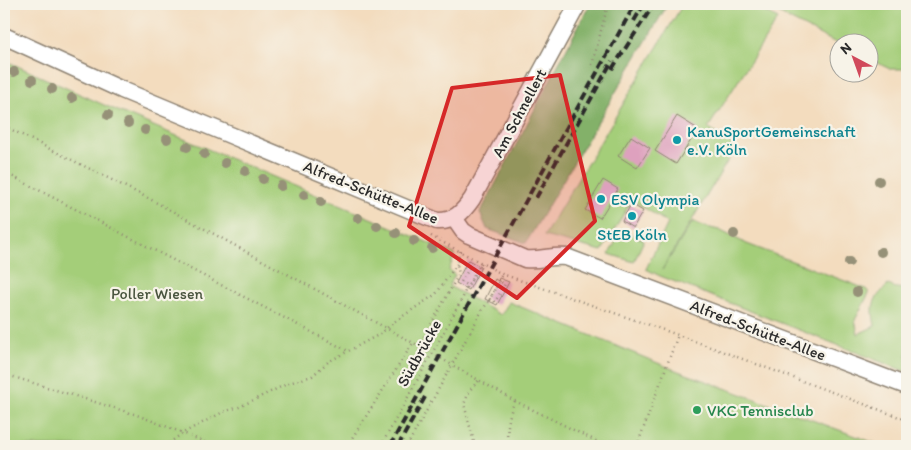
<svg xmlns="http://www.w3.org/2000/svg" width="911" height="450" viewBox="0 0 911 450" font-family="Itim,sans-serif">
  <rect width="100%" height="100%" fill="#f7f3e8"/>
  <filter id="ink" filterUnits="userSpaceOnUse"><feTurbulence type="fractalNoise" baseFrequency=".02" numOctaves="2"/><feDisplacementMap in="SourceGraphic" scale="10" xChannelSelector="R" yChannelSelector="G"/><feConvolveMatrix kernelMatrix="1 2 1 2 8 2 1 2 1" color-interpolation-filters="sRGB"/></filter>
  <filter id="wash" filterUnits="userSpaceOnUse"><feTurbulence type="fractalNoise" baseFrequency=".0096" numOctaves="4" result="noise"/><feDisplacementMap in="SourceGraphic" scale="20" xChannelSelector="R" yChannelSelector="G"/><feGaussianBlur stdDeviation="1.12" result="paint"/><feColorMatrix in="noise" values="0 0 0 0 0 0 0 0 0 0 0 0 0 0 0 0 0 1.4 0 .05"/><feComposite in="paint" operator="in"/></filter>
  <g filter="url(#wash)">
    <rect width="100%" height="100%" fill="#f3dcbe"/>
    <g fill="#a4ce79" stroke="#687c52">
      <path d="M683,4H749L778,19L708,128L736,147L662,270L693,221L702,226L719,230L747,244L866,289L869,293L855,320L858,334L875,326C871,305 872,300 888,285L896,288L907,289V372L660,276L646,269L668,223L632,200L602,251L544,236Z"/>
      <path d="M763,4H907V69H890L869,59L868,42H838V44L791,20Z"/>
      <path d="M4,60L104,105L455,254L449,270L455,275L449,286L501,315L509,302L670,368L883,446H4Z"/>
      <path d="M622,230L644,240L634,262L609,254Z"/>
    </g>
    <path fill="#83b169" stroke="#576e4a" d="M590,4H668L526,243L487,229L480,213Z"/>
    <g id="blocks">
      <g fill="#dea1be">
        <path d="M677,116L698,129L676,164L655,151Z"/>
        <path d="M631,136L650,148L637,168L618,156Z"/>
        <path d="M603,180L618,189L600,218L585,210Z"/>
        <path d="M631,204L643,211L633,228L622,221Z"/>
        <path d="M468,260L481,267L469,290L456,283Z"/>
        <path d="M499,278L509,282L497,305L485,299L495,279L498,281Z"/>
      </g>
    </g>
  </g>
  <g filter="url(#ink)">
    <use href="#blocks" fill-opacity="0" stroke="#8f8474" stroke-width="1"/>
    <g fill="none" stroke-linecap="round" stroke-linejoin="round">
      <defs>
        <g id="minor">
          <path d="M4,36L122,90L437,221C454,222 463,212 472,199L578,4"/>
          <path d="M454,218L463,231L469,235L525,259C539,261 552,255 566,257L907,386"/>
        </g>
      </defs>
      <use href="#minor" stroke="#8f8474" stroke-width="19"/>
      <g stroke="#8f8474" stroke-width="2.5" stroke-dasharray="1 4" stroke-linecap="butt">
        <path d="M592,65L608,4"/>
        <path d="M4,126L148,198L419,346L515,401L606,446"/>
        <path d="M4,172L348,351"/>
        <path d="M431,236L502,274L678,335L907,420"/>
        <path d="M466,288L477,270L470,267L461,282L468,286L482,262"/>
        <path d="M489,301L499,281L505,284L495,302L490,299L502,274"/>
        <path d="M419,346L459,274L457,264L460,251"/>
        <path d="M4,374L137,415L183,433L223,412L239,407L289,383L312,376L328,362L380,334L394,322L436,294L457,264"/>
        <path d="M165,446L183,433L211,445L233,446"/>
        <path d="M347,446L413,343"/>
        <path d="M475,446L464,404L470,390L479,380"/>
        <path d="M507,446C507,431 508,415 515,401"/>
        <path d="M637,446L678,335"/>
      </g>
      <use href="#minor" stroke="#fff" stroke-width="16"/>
      <g stroke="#2b2b2b" stroke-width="4" stroke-dasharray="8 4" stroke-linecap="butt">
        <path d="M634,21L644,4"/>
        <path d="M612,69L654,4"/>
        <path d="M536,198L612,61"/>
        <path d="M390,446L635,4"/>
        <path d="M398,446L425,397"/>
      </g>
      <g stroke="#8f8474" stroke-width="2.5" stroke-dasharray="1 4" stroke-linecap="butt">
        <path d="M381,446L463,297L466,288"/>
        <path d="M407,446L483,309L489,301"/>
      </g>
    </g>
    <g fill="#969178">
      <circle cx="14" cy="72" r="5"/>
      <circle cx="32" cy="80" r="5"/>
      <circle cx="52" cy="89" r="5"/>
      <circle cx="72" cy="98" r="5"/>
      <circle cx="108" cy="115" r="5"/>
      <circle cx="128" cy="123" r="5"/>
      <circle cx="145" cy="130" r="5"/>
      <circle cx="167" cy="139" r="5"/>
      <circle cx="187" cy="147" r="5"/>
      <circle cx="204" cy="154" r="5"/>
      <circle cx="225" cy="163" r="5"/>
      <circle cx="245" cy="171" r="5"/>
      <circle cx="263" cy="179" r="5"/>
      <circle cx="879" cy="181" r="5"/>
      <circle cx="281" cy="186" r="5"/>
      <circle cx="304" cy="195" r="5"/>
      <circle cx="321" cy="202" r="5"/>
      <circle cx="358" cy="218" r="5"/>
      <circle cx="377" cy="226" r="5"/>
      <circle cx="396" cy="233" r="5"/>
      <circle cx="734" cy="234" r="5"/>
      <circle cx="414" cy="241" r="5"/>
      <circle cx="432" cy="248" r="5"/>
      <circle cx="881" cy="252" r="5"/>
      <circle cx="849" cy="262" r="5"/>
      <circle cx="857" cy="292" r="5"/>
    </g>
  </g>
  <path fill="#d62828" fill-opacity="0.2" stroke="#d62828" stroke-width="4" stroke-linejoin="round" d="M560,75L595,221L517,298L409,226L452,88Z"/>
  <g fill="#0f9aa8" stroke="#f7f3e8" stroke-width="2">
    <circle cx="677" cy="140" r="5"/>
    <circle cx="601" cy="199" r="5"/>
    <circle cx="632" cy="216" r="5"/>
  </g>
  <circle fill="#2e9e5b" stroke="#f7f3e8" stroke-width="2" cx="697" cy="410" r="5"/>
  <g text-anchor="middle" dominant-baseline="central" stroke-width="4.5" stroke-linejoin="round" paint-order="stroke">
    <g font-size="16" fill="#2b2b2b" stroke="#f7f3e8">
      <text transform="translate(519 113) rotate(-62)">Am Schnellert</text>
      <text transform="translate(371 192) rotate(22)">Alfred-Schütte-Allee</text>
      <text transform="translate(758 330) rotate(21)">Alfred-Schütte-Allee</text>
      <text transform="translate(419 353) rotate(-61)">Südbrücke</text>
    </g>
    <g font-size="16" fill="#0d838f" stroke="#f7f3e8" text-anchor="start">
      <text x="687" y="131">KanuSportGemeinschaft<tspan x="687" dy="18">e.V. Köln</tspan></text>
      <text x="611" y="199">ESV Olympia</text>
      <text x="632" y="234" text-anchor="middle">StEB Köln</text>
    </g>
    <g font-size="16" fill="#49543e" stroke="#f7f3e8">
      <text x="157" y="293">Poller Wiesen</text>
    </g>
    <g font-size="16" fill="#27864d" stroke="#f7f3e8" text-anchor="start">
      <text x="707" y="410">VKC Tennisclub</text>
    </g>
  </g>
  <rect width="911" height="450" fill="none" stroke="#f7f3e8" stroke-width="20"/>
  <g transform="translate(854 58) rotate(319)"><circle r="24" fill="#f7f3e8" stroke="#a5a39c"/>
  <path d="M0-4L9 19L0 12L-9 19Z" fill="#d1495b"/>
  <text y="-8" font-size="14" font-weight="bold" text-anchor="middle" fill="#2b2b2b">N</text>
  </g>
</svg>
